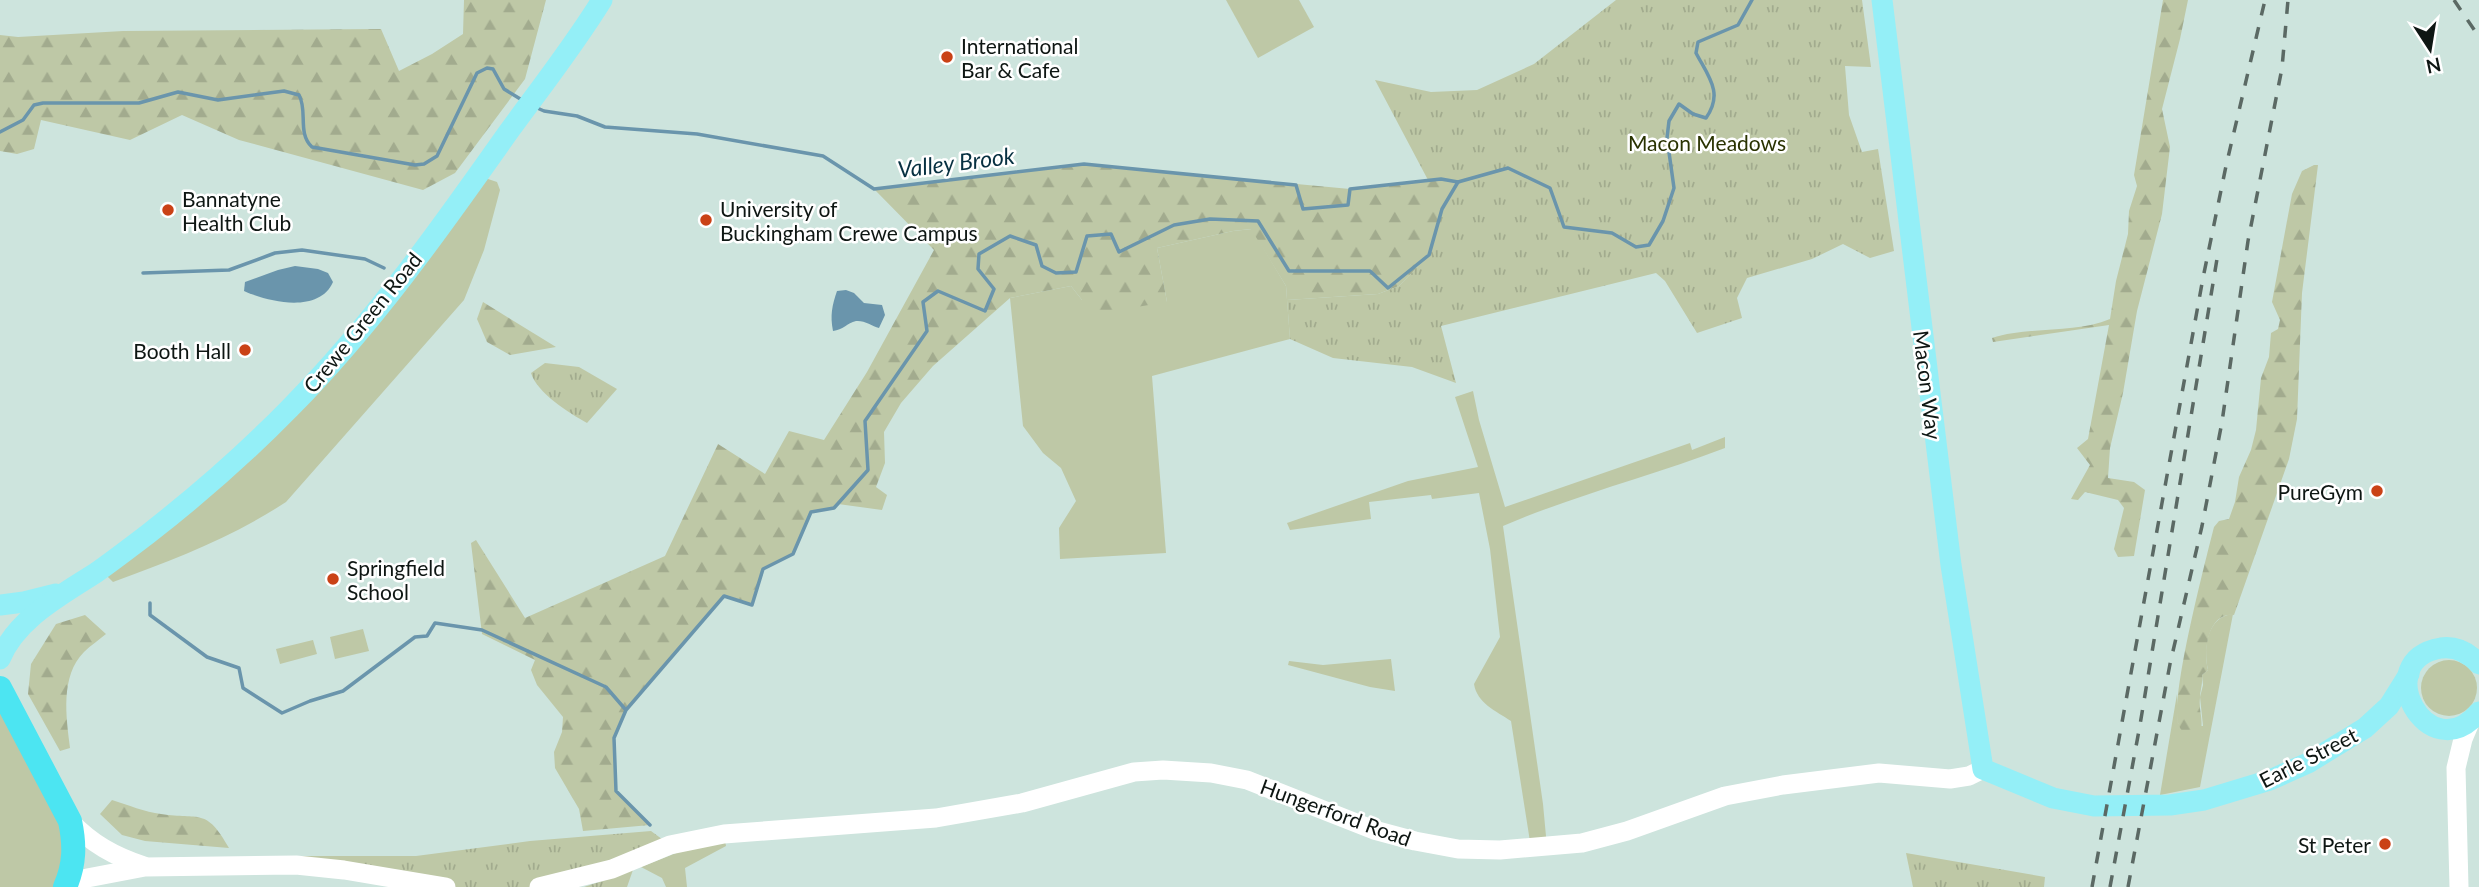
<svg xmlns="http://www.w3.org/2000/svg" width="2479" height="887" viewBox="0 0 2479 887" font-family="Lato,sans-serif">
  <defs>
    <pattern id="forest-firs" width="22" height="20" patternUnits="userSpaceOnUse" patternTransform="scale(1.75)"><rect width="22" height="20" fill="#bec8a6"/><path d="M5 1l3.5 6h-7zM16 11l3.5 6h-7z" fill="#a2ab8e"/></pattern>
    <pattern id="park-tufts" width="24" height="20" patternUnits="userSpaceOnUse" patternTransform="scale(1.75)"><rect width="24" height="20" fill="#bec8a6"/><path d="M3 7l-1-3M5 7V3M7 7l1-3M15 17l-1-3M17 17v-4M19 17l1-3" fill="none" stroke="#a2ab8e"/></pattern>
  </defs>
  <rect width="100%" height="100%" fill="#cde4dd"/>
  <g fill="#bec8a6">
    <path d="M1226,0H1299L1314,27L1258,58Z"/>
    <path d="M485,178L497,182L500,190L484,250L464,300L286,502C231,538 175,559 113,582L107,576L230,476Z"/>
    <path d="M1252,229L1286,286L1290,339L1152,376L1166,553L1060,559L1059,528L1076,501L1061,468L1043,453L1023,426L1010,298L1071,286L1082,300L1167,302L1157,248L1233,231Z"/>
    <path d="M1473,391L1479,420L1505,507L1690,443L1692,450L1725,437V448C1652,476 1575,495 1503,526L1543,804L1547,847L1531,848L1511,721C1496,711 1477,703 1474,684L1500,637L1490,549L1479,493L1432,499L1431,495L1369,502L1371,519L1290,530L1287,523L1408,481L1478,467L1455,397Z"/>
    <path d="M2233,614L2200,787L2160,795L2177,694L2178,724L2203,726L2200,697L2203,685L2202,675L2208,670C2203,649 2207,616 2233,614Z"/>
    <path d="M363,629L369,651L335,659L330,637Z"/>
    <path d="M313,640L317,654L280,664L276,649Z"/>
    <path d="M1391,659L1395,691L1370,687L1288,665L1289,661L1323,665Z"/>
    <circle cx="2449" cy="688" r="28"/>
    <path d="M0,688L70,821L65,887H0Z"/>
    <path d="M724,834L726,846L685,868L687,887H666L662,878L641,867Z"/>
  </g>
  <g fill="url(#forest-firs)">
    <path d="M464,0H546L525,79L455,173L423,190L239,140L182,115L130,140L41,120L34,149L17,154L0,151V35L18,37L123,31L381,29L399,71L432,54L463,34Z"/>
    <path d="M2163,0H2188L2180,39L2162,109L2170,147L2162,214L2137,311L2123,393L2110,448L2108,478L2134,482L2145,490L2134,556L2118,557L2114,549L2124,508L2118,500L2085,492L2078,500L2071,499L2090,465L2077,448L2088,439L2109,325L1993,342L1992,338C2028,326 2075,334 2110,319L2116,281L2128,234L2129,211L2137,186L2134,175Z"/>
    <path d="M1084,164L1350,189L1441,179L1458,182L1442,209L1429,255L1399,286L1378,294L1287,300L1286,286L1251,229L1233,231L1157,248L1167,302L1088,315L1082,300L1071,286L1010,298L933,366L901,403L884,432L885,463L876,487L887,495L882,510L838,504L834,508L812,512L793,554L763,569L752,605L723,596L626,710L614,738L616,791L650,825L583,831L579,809L555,768L554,752L562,732L563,717L537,685L531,670L535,660L482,634L471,543L476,540L525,618L665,556L718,444L765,474L789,431L824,440L867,372L934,250L874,189Z"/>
    <path d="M2314,165H2318L2302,293L2297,419L2289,459L2234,615C2208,612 2203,651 2208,670L2202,675C2203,684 2200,690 2200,698C2198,713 2207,725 2196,738C2188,735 2183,734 2179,726C2168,704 2206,559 2214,527L2219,521L2229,519L2235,502L2239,477L2251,450L2256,430L2261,378L2269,357L2271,333L2278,329L2280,320L2272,302L2292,194L2302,171Z"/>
    <path d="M483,302L556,347L510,355L487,342L477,319Z"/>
    <path d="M85,615L106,634C99,640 91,645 84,652C60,676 66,717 70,748L60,751L28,694L31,664L56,624Z"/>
    <path d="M112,800C128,805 145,812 161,814C200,820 206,807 229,848L145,841L122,835L100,814Z"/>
  </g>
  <g fill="url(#park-tufts)">
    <path d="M1616,0H1862L1871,67L1845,66L1849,115L1862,152L1878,149L1894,251L1870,258L1843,244L1812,259L1747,278L1737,298L1742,318L1697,333L1665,281L1656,273L1441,326L1456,383L1412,367L1333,358L1290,339L1287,300L1378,294L1399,286L1429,255L1440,214L1458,182L1441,179L1428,180L1375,80L1431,92L1477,90L1534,64Z"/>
    <path d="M545,363L579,367L617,389L587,423C569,413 537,393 531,373Z"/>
    <path d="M651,831L670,845L539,887H446L297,856H416L530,841Z"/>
    <path d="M1906,853L2045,877L2044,887H1913Z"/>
    <path d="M634,867L627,887H584L608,879Z"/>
  </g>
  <g fill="#6a95ac">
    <path d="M295,266L318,269L328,273L333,282C319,314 268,302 244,291L245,282L278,270Z"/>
    <path d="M846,290L854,293L864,303L882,305L885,315L879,328C872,326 864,320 856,321C847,323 843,330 833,331C830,315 832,306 837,291Z"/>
  </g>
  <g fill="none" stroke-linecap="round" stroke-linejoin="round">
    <g stroke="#6a95ac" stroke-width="3.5">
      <path d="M535,107L544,111L577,116L605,127L697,134L823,156L874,189L1084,164L1296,185L1303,209L1348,205L1350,189L1441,179L1458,182L1508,168L1550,188L1564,227L1612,233L1636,247L1649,245L1663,221L1674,188L1667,138L1669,121L1679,104L1693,114L1706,118C1724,93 1708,76 1696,53L1698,42L1738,25L1752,0"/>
      <path d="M0,132L23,120L34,105L43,103H139L178,92L218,100L284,91L299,95C308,111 297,133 312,147L415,165L424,164L437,156L477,73L487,68L493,69L504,89L522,100"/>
      <path d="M143,273L229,270L275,253L302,250L365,259L384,268"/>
      <path d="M150,603V615L207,657L239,668L243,688L282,713L310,701L343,691L415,637L427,636L435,623L482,630L606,687L625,709"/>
      <path d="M650,825L616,791L614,738L626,710L724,596L752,605L763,569L793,554L811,512L834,508L868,470L865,421L927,331L923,302L938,291L985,311L994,289L978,269L979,254L1010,236L1036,245L1042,266L1056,273L1076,272L1087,236L1111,234L1119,252L1174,225L1210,219L1258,221L1289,271H1370L1388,288L1429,255L1442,209L1458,182"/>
    </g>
    <g stroke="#fff" stroke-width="19">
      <path d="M70,821C92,844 114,856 144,866"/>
      <path d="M66,885L87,878L145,867L296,865L344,870L446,887"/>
      <path d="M539,887L612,869L670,845L724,834L936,818L1022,803L1134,772L1163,770L1211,773L1247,780L1374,830L1415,841L1458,849L1500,850L1582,843L1627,831L1725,796L1783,785L1879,773L1950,779L1969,776L1983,769"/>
      <path d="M2459,887L2456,768L2463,739L2471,720"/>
    </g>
    <g stroke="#94eff7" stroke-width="21">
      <path d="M1882,0L1951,565L1983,769L2053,798L2094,806L2170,805L2204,800L2270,780L2308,763L2365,728L2389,706L2409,674"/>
      <path d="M0,605L24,602L56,594"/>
      <path d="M0,659C17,618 62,595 97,572C114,560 131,547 148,534C198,495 246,453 290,408C372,325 440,229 507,134C539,90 573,47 602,0"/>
      <path d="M2479,664C2469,653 2456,646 2441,648C2368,660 2428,772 2479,712"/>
    </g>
    <path stroke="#4ce5f2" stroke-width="24" d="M0,688L70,821C75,845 75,864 65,887"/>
    <g stroke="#5b6964" stroke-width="3.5" stroke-dasharray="12 12" stroke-linecap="butt">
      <path d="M2454,0L2479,37"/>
      <path d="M2092,887L2203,278L2226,166L2265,0"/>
      <path d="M2110,887L2140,725L2217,259"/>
      <path d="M2128,887L2170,664L2202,526L2222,422L2248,241L2282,68L2288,0"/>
    </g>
  </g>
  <g fill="#ca4216" stroke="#fff" stroke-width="2.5">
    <circle cx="947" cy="57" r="7"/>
    <circle cx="168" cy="210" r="7"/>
    <circle cx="706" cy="220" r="7"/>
    <circle cx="245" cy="350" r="7"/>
    <circle cx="2377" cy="491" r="7"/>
    <circle cx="333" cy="579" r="7"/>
    <circle cx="2385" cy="844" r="7"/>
  </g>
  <g text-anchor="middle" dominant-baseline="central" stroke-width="5" stroke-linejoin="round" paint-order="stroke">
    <g font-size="21" fill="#0e1613" stroke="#fff" text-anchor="start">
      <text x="961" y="45">International<tspan x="961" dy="24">Bar &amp; Cafe</tspan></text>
      <text x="182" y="198">Bannatyne<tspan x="182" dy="24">Health Club</tspan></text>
      <text x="720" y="208">University of<tspan x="720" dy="24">Buckingham Crewe Campus</tspan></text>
      <text x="231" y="350" text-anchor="end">Booth Hall</text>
      <text x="2363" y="491" text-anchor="end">PureGym</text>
      <text x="347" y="567">Springfield<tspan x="347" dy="24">School</tspan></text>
      <text x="2371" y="844" text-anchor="end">St Peter</text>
    </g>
    <g font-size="21" fill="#293200" stroke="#fff">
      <text x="1707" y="142">Macon Meadows</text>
    </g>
    <g font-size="21" fill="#0e1613" stroke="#fff">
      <text transform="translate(362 322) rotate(-51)">Crewe Green Road</text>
      <text transform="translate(1928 385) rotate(83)">Macon Way</text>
      <text transform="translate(2308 757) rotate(-27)">Earle Street</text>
      <text transform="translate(1336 812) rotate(20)">Hungerford Road</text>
    </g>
    <g font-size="23" font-style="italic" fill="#073041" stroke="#fff">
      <text transform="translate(956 162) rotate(-7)">Valley Brook</text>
    </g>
  </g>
  <g transform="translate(2430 49) rotate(168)" stroke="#ffffff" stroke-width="5" paint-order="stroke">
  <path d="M0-5L12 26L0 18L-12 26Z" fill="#0e1613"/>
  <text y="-10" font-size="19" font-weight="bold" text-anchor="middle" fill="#0e1613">N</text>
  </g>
</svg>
